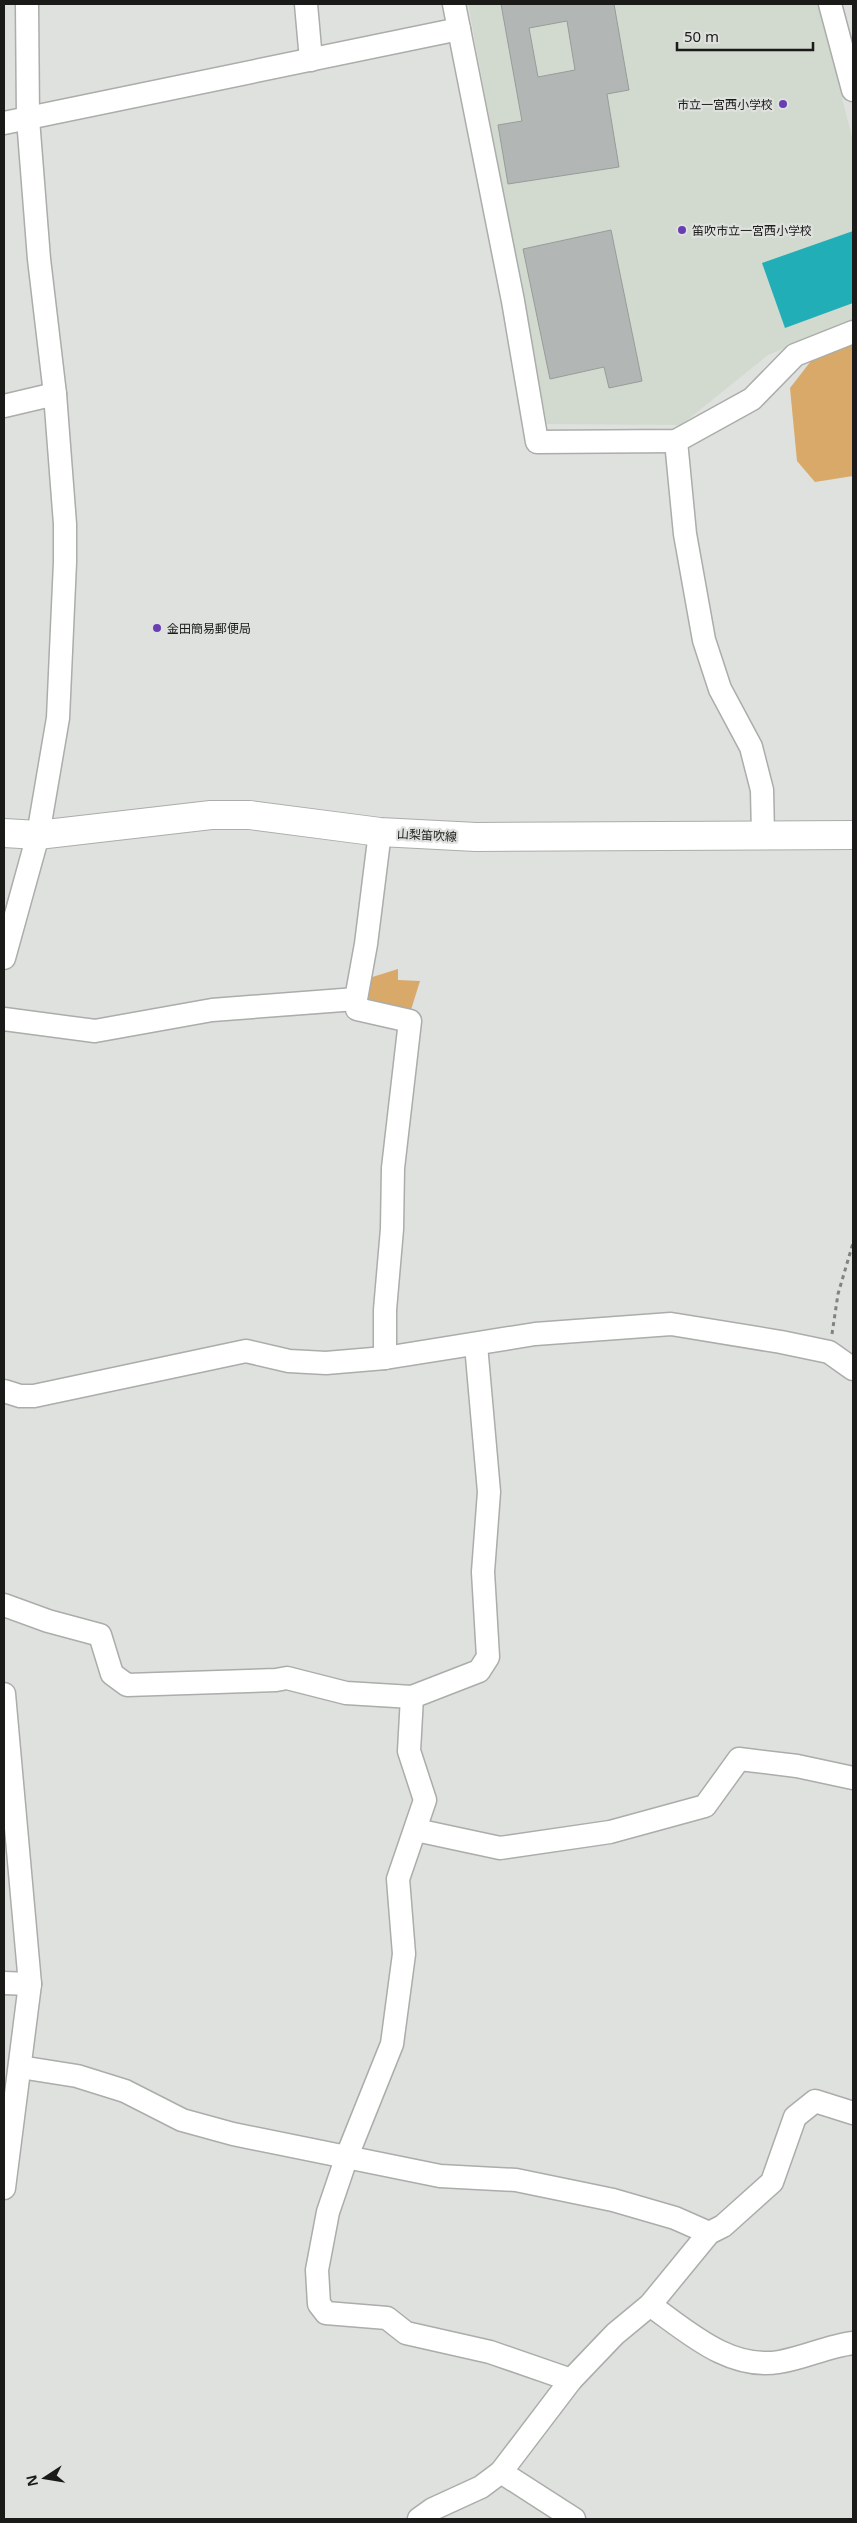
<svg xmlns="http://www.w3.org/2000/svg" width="857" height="2523" viewBox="0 0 857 2523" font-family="'Noto Sans','Noto Sans JP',sans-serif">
  <rect width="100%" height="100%" fill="#dee1dd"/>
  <path fill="#d2dacf" d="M468,4H818L853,141V320L768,355L681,425L547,424Z"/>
  <g fill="#d8a968">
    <path d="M853,339V476L815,482L797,461L790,388L818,352Z"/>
    <path d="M398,969V980L420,981L410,1013L362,1003L366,979Z"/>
  </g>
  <path fill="#21aeb6" d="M853,231V303L785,328L762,263Z"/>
  <g fill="#b2b7b5" stroke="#979c9a" fill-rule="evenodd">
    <path d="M501,4H614L629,90L607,94L619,167L508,184L498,125L522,121ZM567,21L575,70L538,77L529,28Z"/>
    <path d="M611,230L642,381L609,388L604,367L550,379L523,249Z"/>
  </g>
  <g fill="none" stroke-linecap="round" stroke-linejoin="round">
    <defs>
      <g id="minor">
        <path d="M306,4L311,60"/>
        <path d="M454,4L513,301L537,442L676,441L752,399L795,355L853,332"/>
        <path d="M830,4L853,90"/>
        <path d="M4,123L459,29"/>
        <path d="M4,406L55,394"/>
        <path d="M676,441L685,534L704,640L720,689L751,747L762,790L763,835"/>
        <path d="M380,832L366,944L356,999L357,1009L410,1021L393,1168L392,1229L385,1310V1358"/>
        <path d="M4,958L38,835L58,718L65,562V524L55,394L39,259L28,119L27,4"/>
        <path d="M4,1019L95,1031L212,1010L356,999"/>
        <path d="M476,1345L489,1492L483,1572L488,1657L479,1671L412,1697L409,1751L425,1800L398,1879L404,1954L392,2044L347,2156L328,2212L317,2270L319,2304L326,2313L387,2318L406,2333L490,2352L571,2380"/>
        <path d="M4,1391L20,1396H34L246,1351L289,1361L326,1363L385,1358L535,1334L671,1324L781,1342L829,1352L853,1369"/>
        <path d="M4,1605L48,1621L100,1635L112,1674L127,1685L276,1680L287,1678L346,1693L412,1697"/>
        <path d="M4,1694L30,1984L4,2188"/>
        <path d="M416,1830L500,1848L610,1832L705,1806L739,1759L797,1766L853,1778"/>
        <path d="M4,1983L30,1984"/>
        <path d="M20,2067L77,2076L125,2091L182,2120L233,2134L440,2176L516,2180L613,2200L675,2218L709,2233"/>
        <path d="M650,2305C688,2332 729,2370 779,2362C804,2358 828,2346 853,2343"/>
        <path d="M501,2472L574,2519"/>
        <path d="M419,2519L433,2509L481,2487L501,2472L571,2380L615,2334L650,2305L709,2233L723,2226L772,2182L795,2117L815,2101L853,2113"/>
      </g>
      <path id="major" d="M4,833L38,835L211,815H250L380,832L476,837L853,835"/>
    </defs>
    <use href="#minor" stroke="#aaada9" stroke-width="25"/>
    <use href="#major" stroke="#aaada9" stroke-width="30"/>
    <path stroke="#818380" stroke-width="3" stroke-dasharray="4 4" stroke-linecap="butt" d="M832,1334L838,1294L853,1243"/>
    <use href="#minor" stroke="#fff" stroke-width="22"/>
    <use href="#major" stroke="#fff" stroke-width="28"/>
  </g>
  <g fill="#693eb5" stroke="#dee1dd" stroke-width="2">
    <circle cx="783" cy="104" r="5"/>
    <circle cx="682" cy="230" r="5"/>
    <circle cx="157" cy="628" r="5"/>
  </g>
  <g text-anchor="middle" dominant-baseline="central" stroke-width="4.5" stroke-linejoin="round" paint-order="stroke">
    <g font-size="12" fill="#1a1b19" stroke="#dee1dd" text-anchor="start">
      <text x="773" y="104" text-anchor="end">市立一宮西小学校</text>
      <text x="692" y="230">笛吹市立一宮西小学校</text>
      <text x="167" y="628">金田簡易郵便局</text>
    </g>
    <g font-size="12" fill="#1a1b19" stroke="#dee1dd">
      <text transform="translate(427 835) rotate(3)">山梨笛吹線</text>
    </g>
  </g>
  <rect width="857" height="2523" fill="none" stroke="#1a1b19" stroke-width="10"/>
  <g transform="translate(45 2478) rotate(258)" stroke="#dee1dd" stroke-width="4" paint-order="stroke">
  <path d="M0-4L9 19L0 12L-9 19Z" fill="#1a1b19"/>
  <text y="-8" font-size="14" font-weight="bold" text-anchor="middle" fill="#1a1b19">N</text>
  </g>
  <path d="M677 42v8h136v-8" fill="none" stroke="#1a1b19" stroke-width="2.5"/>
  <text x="684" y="42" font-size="15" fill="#1a1b19" stroke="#dee1dd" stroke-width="4" paint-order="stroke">50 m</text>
</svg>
